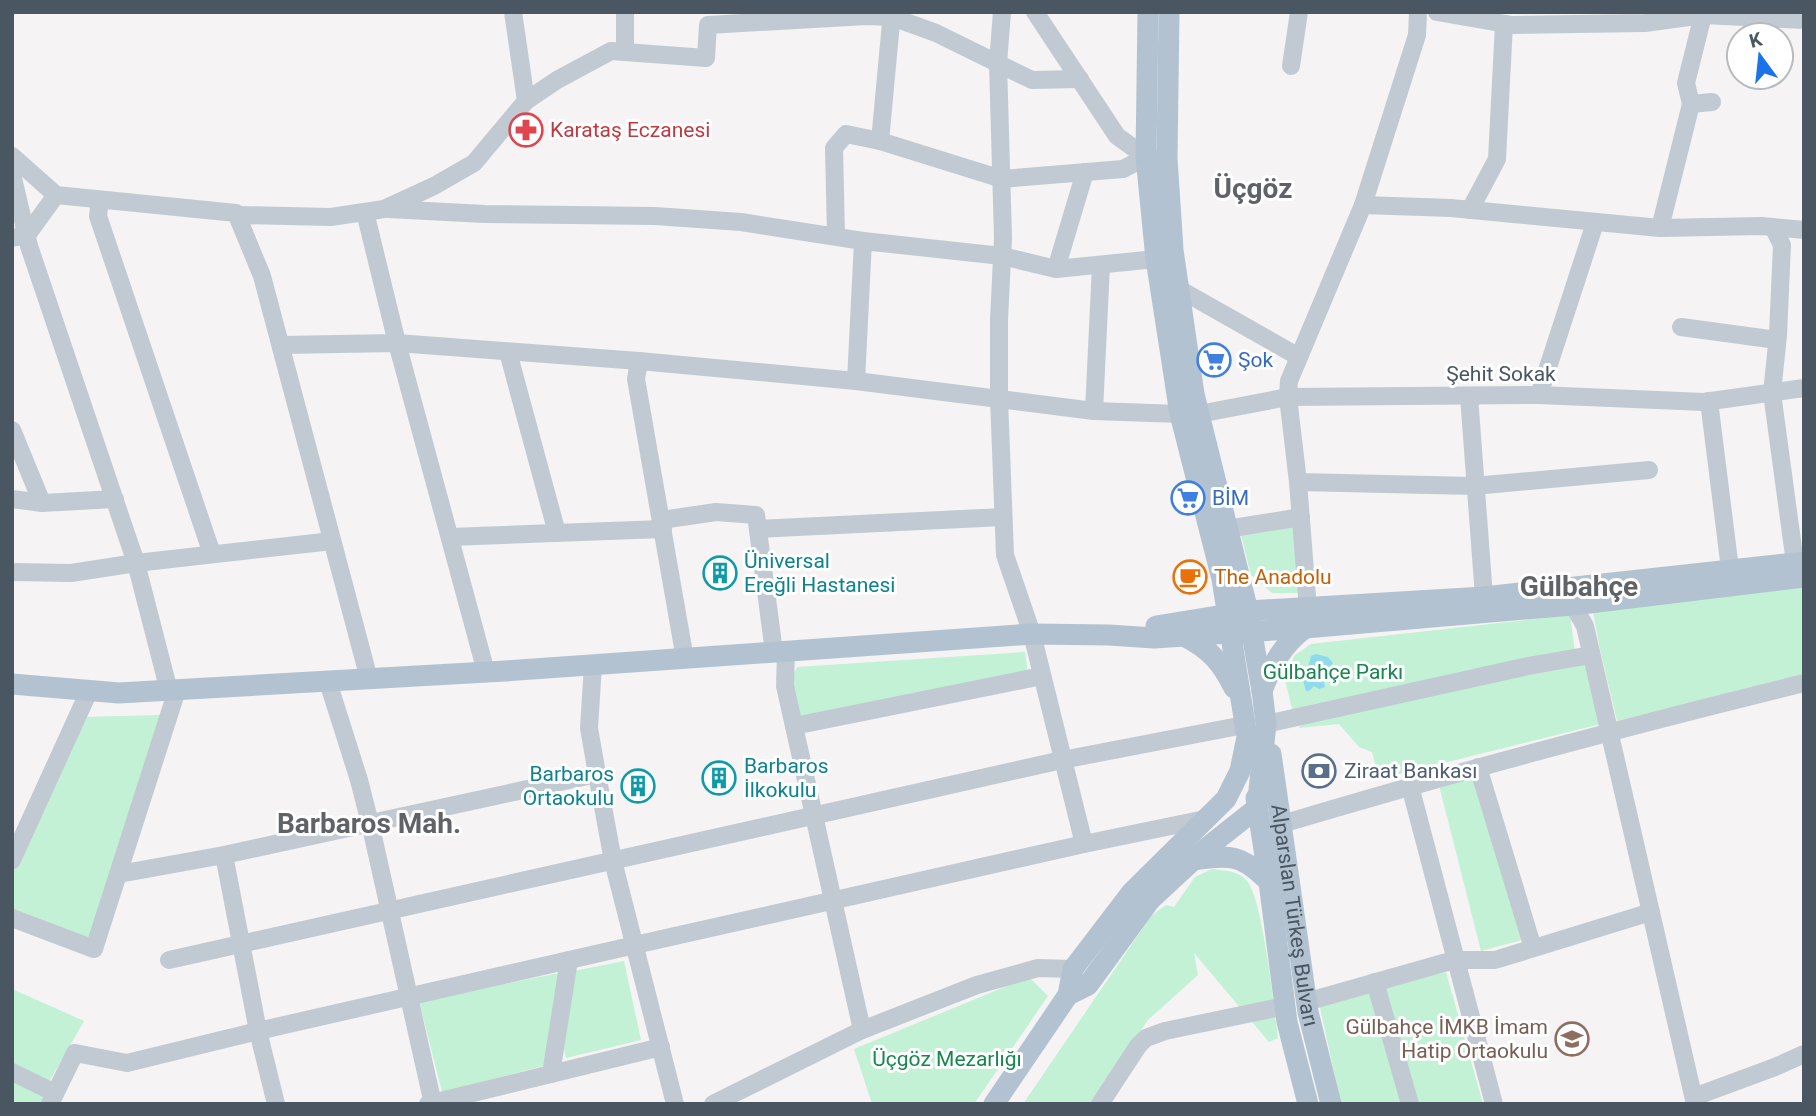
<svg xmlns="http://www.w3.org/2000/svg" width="1816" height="1116" viewBox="0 0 1816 1116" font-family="Roboto,sans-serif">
  <rect width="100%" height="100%" fill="#f5f3f3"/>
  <g fill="#c3f1d5">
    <path d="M1294,522L1299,593H1272L1251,575L1240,531Z"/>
    <path d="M1804,585V675L1617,721L1600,649L1592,607Z"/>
    <path d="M1570,615L1575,652L1293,713L1284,676L1295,655L1311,644Z"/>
    <path d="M1025,652L1028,673L798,719L791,680L797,667Z"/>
    <path d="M1586,661L1601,724L1379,779L1372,752L1359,747L1339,724L1299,728L1302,721Z"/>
    <path d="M160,715L89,940L12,914V868L83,717Z"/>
    <path d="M1474,776L1522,940L1481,951L1439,785Z"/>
    <path d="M1212,869C1225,871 1238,870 1247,881C1263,900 1274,1008 1278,1038L1269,1042L1194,953L1198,975L1148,1020L1095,1095L1093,1104H1023L1151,916L1166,905L1174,907L1195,877Z"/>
    <path d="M624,961L641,1040L566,1058L564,1049L574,971Z"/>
    <path d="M1446,972L1483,1104H1416L1385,986Z"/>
    <path d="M559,973L547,1065L442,1092L419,1001Z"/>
    <path d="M1029,977L1048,996L974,1104H872L854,1049Z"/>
    <path d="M12,989L84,1021L49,1082L12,1065Z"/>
    <path d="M1370,991L1402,1104H1341L1319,1003Z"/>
    <path d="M12,1080L47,1095L42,1104H12Z"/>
  </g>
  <path fill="#90daee" d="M1316,654L1328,657L1333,663L1323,676L1325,687L1319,689L1314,686L1309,691H1306L1301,673L1308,667L1311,656Z"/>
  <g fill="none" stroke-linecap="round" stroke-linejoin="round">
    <g stroke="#c1cad2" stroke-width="18">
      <path d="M513,12L526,101"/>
      <path d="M1002,12L998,63L1003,238L999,320V398L1005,555L1032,634L1084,844"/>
      <path d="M1035,12L1117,136L1146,157L1156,158"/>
      <path d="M1437,12L1512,25L1645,23L1703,15L1804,20"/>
      <path d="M625,52V12"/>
      <path d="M1291,66L1299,12"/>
      <path d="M1691,104L1686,83L1703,15"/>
      <path d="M880,141L892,12"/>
      <path d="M12,156L56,195L236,213L262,276L369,679"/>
      <path d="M12,174L29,246L136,563L169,691"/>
      <path d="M100,200L98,216L212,554"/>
      <path d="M1363,205L1451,208L1660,228L1762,226L1804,230"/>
      <path d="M388,209L485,214L655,216L741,222L863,241"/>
      <path d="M1470,210L1497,159L1504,24"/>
      <path d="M365,212L397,343L486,672"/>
      <path d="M237,215L331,217L384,209L434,186L474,163L526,101L557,80L611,51L706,58L708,25L866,16L892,17L936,33L1032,80L1080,79"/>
      <path d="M1773,227L1782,245L1778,335L1772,393L1795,563"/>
      <path d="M1660,228L1691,104L1712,102"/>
      <path d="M836,236L834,148L846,134L880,141L1002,179L1123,169L1146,157"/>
      <path d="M12,238L27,235L56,195"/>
      <path d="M1056,269L1085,172"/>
      <path d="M1179,289L1299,357"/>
      <path d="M1681,327L1777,340"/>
      <path d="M281,345L397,343L639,361L856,381L1094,411L1180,414"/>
      <path d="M508,352L557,533"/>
      <path d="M639,361L636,379L685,659"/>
      <path d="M856,381L863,241L1002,256L1056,269L1156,259"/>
      <path d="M1539,395L1595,223"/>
      <path d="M1469,396L1484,597"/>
      <path d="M1709,401L1730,569"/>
      <path d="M1094,411L1101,265"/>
      <path d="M1199,414L1288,397L1539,395L1704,402L1804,388"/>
      <path d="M12,430L42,503"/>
      <path d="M1298,482L1474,486L1649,470"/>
      <path d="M12,499L42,503L115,499"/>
      <path d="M661,520L716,512L756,515L774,652"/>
      <path d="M758,529L1003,517"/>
      <path d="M1227,529L1301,517"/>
      <path d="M450,537L663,529"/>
      <path d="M12,572L71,573L136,563L332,541"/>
      <path d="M1573,605L1585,626L1695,1104"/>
      <path d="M1308,609L1298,482L1288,397L1289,381L1363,205L1417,35L1418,12"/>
      <path d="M786,652L785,686L862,1030"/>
      <path d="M593,665L589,728L597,774L613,861L675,1104"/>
      <path d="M328,682L359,780L370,823L433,1104"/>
      <path d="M1266,724L1528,666L1591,655"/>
      <path d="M794,726L1042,676"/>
      <path d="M1478,767L1533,948"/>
      <path d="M1410,786L1494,1104"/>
      <path d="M1282,824C1455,772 1629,726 1804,683"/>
      <path d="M12,860L89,691"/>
      <path d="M119,874L224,855"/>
      <path d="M12,918L94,949L177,690"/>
      <path d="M169,960L1062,760L1244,725"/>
      <path d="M1375,982L1410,1104"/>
      <path d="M1306,1002L1454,960H1495L1651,912"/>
      <path d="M12,1072L55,1093"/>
      <path d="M551,1074L569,960"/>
      <path d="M1694,1097L1775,1067L1804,1054"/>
      <path d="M50,1104L75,1053L127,1063L258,1031L635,945L1084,844L1205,819"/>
      <path d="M276,1104L258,1031L224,855L597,774"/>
      <path d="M428,1104L661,1047"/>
      <path d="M713,1104L862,1030L977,985L1038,968L1073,969"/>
      <path d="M1100,1104L1138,1046L1146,1038L1165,1031L1285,1006"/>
    </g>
    <g stroke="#b3c2d1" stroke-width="21">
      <path d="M1156,626L1248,611L1484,597L1804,562"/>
      <path d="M1184,636C1210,649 1222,663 1234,688"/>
      <path d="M12,684L119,693L505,671L1032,634L1109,635L1154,638L1305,628L1573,605L1804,577"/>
      <path d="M1262,691C1272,665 1282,645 1305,628"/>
      <path id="s1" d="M1271,754L1308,1012L1331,1104"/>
      <path d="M1256,798L1269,882L1287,1022L1308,1104"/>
      <path d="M1194,860C1230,854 1243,855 1269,882"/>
      <path d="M1068,995L1088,985L1150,900L1204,850L1257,808L1266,724L1262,691L1248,611L1194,394L1173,250L1167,158L1169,12"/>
      <path d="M994,1104L1068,995L1073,969L1131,893L1226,799L1240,771L1247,737L1222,579L1180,414L1156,259L1146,157L1148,12"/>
    </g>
  </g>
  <defs>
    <symbol id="pharmacy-ring" viewBox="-11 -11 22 22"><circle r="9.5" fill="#fff" stroke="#e0444e" stroke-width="1.5"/><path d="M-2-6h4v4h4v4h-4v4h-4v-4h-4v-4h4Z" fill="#e0444e"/></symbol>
    <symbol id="supermarket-ring" viewBox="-11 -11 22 22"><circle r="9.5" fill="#fff" stroke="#3f7fe0" stroke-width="1.5"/><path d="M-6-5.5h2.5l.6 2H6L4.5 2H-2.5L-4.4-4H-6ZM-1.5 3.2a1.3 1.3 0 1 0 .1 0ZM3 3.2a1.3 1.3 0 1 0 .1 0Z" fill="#3f7fe0"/></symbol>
    <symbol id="building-ring" viewBox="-11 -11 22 22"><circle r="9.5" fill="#fff" stroke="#0f9aa8" stroke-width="1.5"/><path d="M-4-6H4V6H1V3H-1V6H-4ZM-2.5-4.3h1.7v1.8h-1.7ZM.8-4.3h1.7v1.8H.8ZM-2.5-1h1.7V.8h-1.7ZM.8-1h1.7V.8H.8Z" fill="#0f9aa8"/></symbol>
    <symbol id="cafe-ring" viewBox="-11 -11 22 22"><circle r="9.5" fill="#fff" stroke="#e8710a" stroke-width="1.5"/><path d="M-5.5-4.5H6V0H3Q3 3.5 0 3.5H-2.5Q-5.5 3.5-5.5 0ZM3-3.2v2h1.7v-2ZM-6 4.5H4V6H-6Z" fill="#e8710a"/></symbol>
    <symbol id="bank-ring" viewBox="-11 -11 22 22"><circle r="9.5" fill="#fff" stroke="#5c6f8a" stroke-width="1.5"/><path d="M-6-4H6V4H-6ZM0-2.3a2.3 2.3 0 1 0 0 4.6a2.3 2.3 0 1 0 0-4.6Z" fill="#5c6f8a"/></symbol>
    <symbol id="school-ring" viewBox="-11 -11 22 22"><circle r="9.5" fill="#fff" stroke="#8d6e63" stroke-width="1.5"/><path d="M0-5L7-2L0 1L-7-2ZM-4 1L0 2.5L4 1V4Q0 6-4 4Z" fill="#8d6e63"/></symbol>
  </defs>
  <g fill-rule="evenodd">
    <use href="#pharmacy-ring" x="507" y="111" width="38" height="38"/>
    <use href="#supermarket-ring" x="1195" y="341" width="38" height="38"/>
    <use href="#supermarket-ring" x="1169" y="479" width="38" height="38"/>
    <use href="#building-ring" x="701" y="554" width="38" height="38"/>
    <use href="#cafe-ring" x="1171" y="558" width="38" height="38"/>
    <use href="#bank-ring" x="1300" y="752" width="38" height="38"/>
    <use href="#building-ring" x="700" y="759" width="38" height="38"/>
    <use href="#building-ring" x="619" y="767" width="38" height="38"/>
    <use href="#school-ring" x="1553" y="1020" width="38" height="38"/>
  </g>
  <g text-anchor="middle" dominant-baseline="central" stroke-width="6" stroke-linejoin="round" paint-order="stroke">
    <g font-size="21" fill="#be3a42" stroke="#fff" text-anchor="start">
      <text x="550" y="130">Karataş Eczanesi</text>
    </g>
    <g font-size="21" fill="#366cbe" stroke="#fff" text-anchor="start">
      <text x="1238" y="360">Şok</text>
      <text x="1212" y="498">BİM</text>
    </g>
    <g font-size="21" fill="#4a5661" stroke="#fff">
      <text x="1501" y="374">Şehit Sokak</text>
      <text stroke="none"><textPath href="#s1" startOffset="163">Alparslan Türkeş Bulvarı</textPath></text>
    </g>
    <g font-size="21" fill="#0d838f" stroke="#fff" text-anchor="start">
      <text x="744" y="561">Üniversal<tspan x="744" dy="24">Ereğli Hastanesi</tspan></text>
      <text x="744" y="766">Barbaros<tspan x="744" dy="24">İlkokulu</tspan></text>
      <text x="614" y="774" text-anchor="end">Barbaros<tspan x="614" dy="24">Ortaokulu</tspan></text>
    </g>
    <g font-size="21" fill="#c56008" stroke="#fff" text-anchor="start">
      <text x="1214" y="577">The Anadolu</text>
    </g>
    <g font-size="21" fill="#17864f" stroke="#fff">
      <text x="1333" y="672">Gülbahçe Parkı</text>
      <text x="947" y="1059">Üçgöz Mezarlığı</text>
    </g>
    <g font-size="21" fill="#4e5e75" stroke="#fff" text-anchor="start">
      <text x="1344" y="771">Ziraat Bankası</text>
    </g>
    <g font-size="21" fill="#785e54" stroke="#fff" text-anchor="end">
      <text x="1548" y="1027">Gülbahçe İMKB İmam<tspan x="1548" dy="24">Hatip Ortaokulu</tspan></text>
    </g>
    <g font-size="28" font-weight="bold" fill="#5f6368" stroke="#fff">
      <text x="1253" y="188">Üçgöz</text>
      <text x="1579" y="586">Gülbahçe</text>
      <text x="369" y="823">Barbaros Mah.</text>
    </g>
  </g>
  <rect width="1816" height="1116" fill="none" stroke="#4a5661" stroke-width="28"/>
  <g transform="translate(1760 56) rotate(345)"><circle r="33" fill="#ffffff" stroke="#b7bbc0" stroke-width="2"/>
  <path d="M0-5L12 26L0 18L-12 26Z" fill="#1a73e8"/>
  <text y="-10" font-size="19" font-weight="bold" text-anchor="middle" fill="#4a5661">K</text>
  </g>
</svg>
